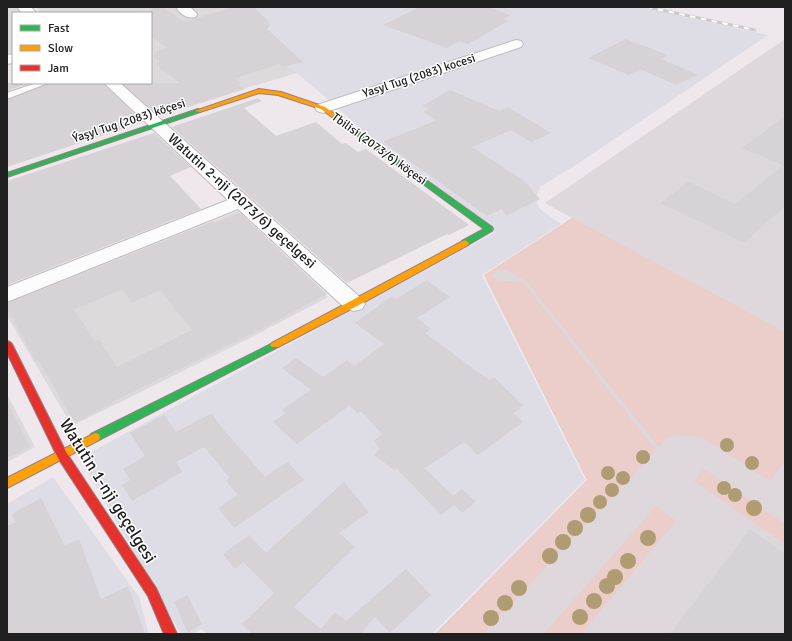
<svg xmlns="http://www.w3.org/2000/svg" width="792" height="641" viewBox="0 0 792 641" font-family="Signika,sans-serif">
  <rect width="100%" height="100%" fill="#eee8ec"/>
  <g fill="#dddadc">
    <path d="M7,7H15L22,13H13V56L7,58Z"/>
    <path d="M36,7H256L238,12L265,37L297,73L229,93L153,112L120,83H151V13H42Z"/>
    <path d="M238,211L328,297L252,337L72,426L7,316V309Z"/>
    <path d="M7,394L35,447L7,462Z"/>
  </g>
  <g fill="#dedde6">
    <path d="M256,7H640L768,35L579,163L540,187L537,196V203L540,209L561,224L482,275L585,480L432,634H208L201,629L193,634H181L80,458L496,232L369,137L338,108L297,73L265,37L237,13Z"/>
    <path d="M53,477L139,597L149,634H7V504Z"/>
  </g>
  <path fill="#ded7db" d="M785,39V634H435L587,480L484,275L572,218L545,203Z"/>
  <g fill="#ebcdca">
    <path d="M572,218L785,332V462L770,481L702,437L675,435L666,439L659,447L526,281L506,270L496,271L493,275C498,285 512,280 522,281L656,450L483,634H435L587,480L484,275Z"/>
    <path d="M704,469L785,524V544L694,481Z"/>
    <path d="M656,506L676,521L581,634H544Z"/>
  </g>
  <g fill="#d6d2d5" fill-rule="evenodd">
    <path d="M151,7H162L184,22L234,7H254L269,22H267L270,25L267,29L303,62L282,67L280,64L235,78L241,83L238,84L245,89L160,116L122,83H180L155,64L160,62L152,55L157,54L155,52L167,48L151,36Z"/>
    <path d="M419,7H487L511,15L503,19L508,21L468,44L460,41L447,48L383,25Z"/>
    <path d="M626,39L668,55L662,59L698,75L676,85L640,69L629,75L588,58Z"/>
    <path d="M7,83H31L7,91Z"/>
    <path d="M49,83H103L143,122L7,167V100Z"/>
    <path d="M450,90L499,111L508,107L551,133L531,142L511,130L472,147L523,180L540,199L506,216L502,209L487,216L383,142L437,120L424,112L429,109L422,106Z"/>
    <path d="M258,98L262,101L244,108L276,136L316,122L342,144L346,143L358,152L366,149L469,225L449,235L447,234L347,283L172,127Z"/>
    <path d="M785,116V206L744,243L661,203L688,182L736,204L783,165L742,148Z"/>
    <path d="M154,133L191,167L170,176L201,209L7,285V181Z"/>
    <path d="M240,213L327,294L267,326L113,402V403L75,423L38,360L36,361L7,309V303L213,221L215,223ZM122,289L132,303L160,290L192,330L117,367L99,340L95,341L74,310Z"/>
    <path d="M427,280L450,297L417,318L431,329L425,333L489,380L494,377L524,406L513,413L523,422L478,455L464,442L425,468L453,496L462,489L476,502L462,513L454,505L441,515L396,468L394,470L374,455L380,449L374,441L382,434L361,411L358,414L350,405L297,444L273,422L286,413L282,409L311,390L282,368L296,358L323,377L347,360L354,366L384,344L355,323L392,296L396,299Z"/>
    <path d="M7,401L30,447L7,458Z"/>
    <path d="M212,413L218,423L265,477L288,462L304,480L234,528L218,508L238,495L226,481L230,478L204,447L176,462L182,472L132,501L122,485L130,480L123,469L145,456L130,433L164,415L176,432Z"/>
    <path d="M344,482L369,512L339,533L355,547L294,607L321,629L335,612L346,621L406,569L431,595L390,633L375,617L361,634H252L242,624L274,593L243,562L235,569L223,554L249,535L266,553Z"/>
    <path d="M41,498L65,546L79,539L101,599L128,586L145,634H7V526L15,522L12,514Z"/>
    <path d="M750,529L785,554V634H670Z"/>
    <path d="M187,595L202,624L188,633L174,602Z"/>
  </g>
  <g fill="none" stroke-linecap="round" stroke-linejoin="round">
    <defs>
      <path id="lane" d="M36,83H48L7,99V93Z"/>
      <g id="street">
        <path d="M17,7H31L36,13H22Z"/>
        <path d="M176,7H190L197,14L196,17C187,19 180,14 176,7Z"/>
        <path d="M516,40L521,41L523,44L521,47L323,113L317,111L315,108L317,105Z"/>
        <path d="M13,54V63L7,64V55Z"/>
        <path d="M104,83H120L362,299L365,304L362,309L354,311L346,309L238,209L7,302V287L228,200Z"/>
      </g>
      <g id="fast">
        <path d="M198,109L200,110V112L7,177V173Z"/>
        <path d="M356,130L492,227L493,229L492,231L468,245H462L461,243L462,241L484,229L354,133L353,132Z"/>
        <path d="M275,342L278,343L280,345L278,347L99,440L95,441L91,440L90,437L91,434Z"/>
      </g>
      <g id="slow">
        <path d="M259,89L281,92L325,107L359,132L356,134L354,133L321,109L278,95L259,93L200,112L195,111Z"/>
        <path d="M465,240L469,243L468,245L357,306L278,347H272L270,345L272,343Z"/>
        <path d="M95,433L99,434L100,437L99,440L7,488V478Z"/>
      </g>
      <path id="jam" d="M7,341L10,342L12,344L66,452L156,588L177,634H164L148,596L58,458L7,353Z"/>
    </defs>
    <use href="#lane" stroke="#bebbbd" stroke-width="2"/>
    <use href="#street" stroke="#bebbbd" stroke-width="2"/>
    <use href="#fast" stroke="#988187" stroke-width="2"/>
    <use href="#slow" stroke="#988187" stroke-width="2"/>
    <use href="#jam" stroke="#988187" stroke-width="2"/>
    <use href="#lane" fill="#fcfcfc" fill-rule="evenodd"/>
    <use href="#street" fill="#fcfcfc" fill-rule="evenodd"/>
    <use href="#fast" fill="#30b455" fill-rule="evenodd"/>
    <use href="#slow" fill="#ff9f0a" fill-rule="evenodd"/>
    <use href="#jam" fill="#e5322d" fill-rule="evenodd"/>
    <defs>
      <path id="rail" d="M647,7L755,30"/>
    </defs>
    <use href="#rail" stroke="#cbcacb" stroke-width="3"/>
    <use href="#rail" stroke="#fff" stroke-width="2" stroke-dasharray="5.5" stroke-linecap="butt"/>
  </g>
  <g fill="#af9c73">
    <circle cx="727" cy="445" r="7"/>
    <circle cx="643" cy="457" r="7"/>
    <circle cx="752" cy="463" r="7"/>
    <circle cx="608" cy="473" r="7"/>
    <circle cx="623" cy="478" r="7"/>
    <circle cx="724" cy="488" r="7"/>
    <circle cx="612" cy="490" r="7"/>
    <circle cx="735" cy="495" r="7"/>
    <circle cx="600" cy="502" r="7"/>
    <circle cx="754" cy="508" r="8"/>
    <circle cx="588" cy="515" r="8"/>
    <circle cx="575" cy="528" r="8"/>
    <circle cx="648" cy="538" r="8"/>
    <circle cx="563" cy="542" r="8"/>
    <circle cx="550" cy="556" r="8"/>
    <circle cx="628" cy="561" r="8"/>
    <circle cx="615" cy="577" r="8"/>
    <circle cx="607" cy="586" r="8"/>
    <circle cx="519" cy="588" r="8"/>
    <circle cx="594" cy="601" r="8"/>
    <circle cx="505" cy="603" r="8"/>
    <circle cx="580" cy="617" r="8"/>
    <circle cx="491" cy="618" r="8"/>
  </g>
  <g text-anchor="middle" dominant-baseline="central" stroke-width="3" stroke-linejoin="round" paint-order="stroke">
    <g font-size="12" fill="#202020" stroke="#fff">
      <text transform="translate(419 76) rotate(-18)">Yasyl Tug (2083) kocesi</text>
      <text transform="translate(129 121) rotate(-18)">Ýaşyl Tug (2083) köçesi</text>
      <text transform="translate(379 149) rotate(36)">Tbilisi (2073/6) köçesi</text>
    </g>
    <g font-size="14" fill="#202020" stroke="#fff">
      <text transform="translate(242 201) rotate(42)">Watutin 2-nji (2073/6) geçelgesi</text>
    </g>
    <g font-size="17" fill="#202020" stroke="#fff">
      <text transform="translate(108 491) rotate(58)">Watutin 1-nji geçelgesi</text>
    </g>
  </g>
  <rect width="792" height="641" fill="none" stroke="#202020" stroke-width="16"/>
  <rect x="12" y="12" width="140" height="72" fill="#ffffff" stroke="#a6a6a6"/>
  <rect x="20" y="25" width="20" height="6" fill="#30b455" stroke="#a6a6a6"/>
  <text x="48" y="32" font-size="12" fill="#202020">Fast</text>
  <rect x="20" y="45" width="20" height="6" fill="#ff9f0a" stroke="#a6a6a6"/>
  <text x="48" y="52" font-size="12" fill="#202020">Slow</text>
  <rect x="20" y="65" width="20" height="6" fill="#e5322d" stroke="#a6a6a6"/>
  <text x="48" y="72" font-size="12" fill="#202020">Jam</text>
</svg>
